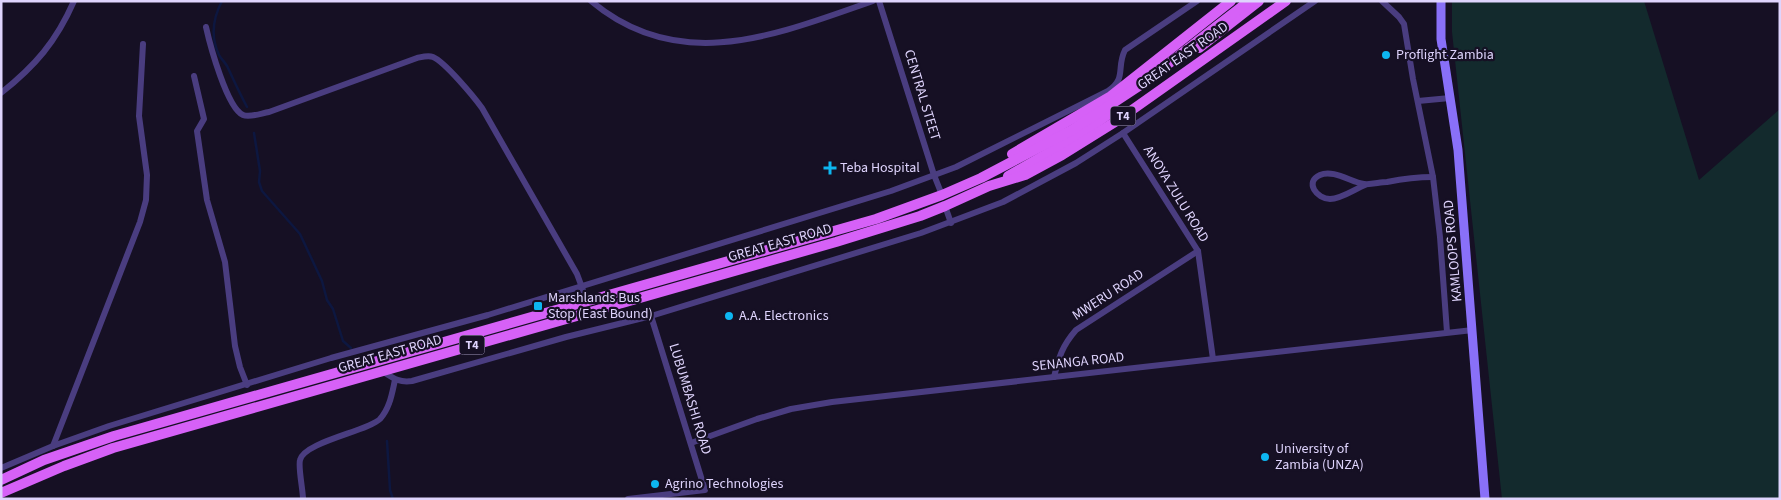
<svg xmlns="http://www.w3.org/2000/svg" width="1781" height="500" viewBox="0 0 1781 500" font-family="'Source Sans 3',sans-serif">
  <rect width="100%" height="100%" fill="#161024"/>
  <path fill="#132a2d" d="M1452,1H1644L1699,180L1780,109V499H1502L1452,32Z"/>
  <g fill="none" stroke-linecap="round" stroke-linejoin="round">
    <g stroke="#0d1740" stroke-width="2.5">
      <path d="M222,1C213,18 210,36 219,55C221,59 226,63 228,68C234,81 240,94 247,107"/>
      <path d="M254,133L260,171L259,182L262,191L300,234L322,281L327,300L333,309L343,341L351,348"/>
      <path d="M387,441L390,490L393,499"/>
    </g>
    <g stroke="#4a3d80" stroke-width="6">
      <path d="M591,1C680,76 778,34 873,1"/>
      <path d="M879,1L934,175L942,195"/>
      <path d="M1382,1L1399,17L1404,24L1413,79L1433,177L1440,237L1447,332"/>
      <path d="M206,27C210,45 227,108 243,115C250,118 262,113 269,112L417,58C422,57 428,55 433,57C445,62 474,97 482,108L577,274L587,301"/>
      <path d="M194,76L204,119L197,131L207,200L225,262L235,346L240,367L247,385"/>
      <path d="M1,93C35,66 56,42 74,1"/>
      <path d="M1418,101L1450,98"/>
      <path d="M1123,133L1198,251L1213,359"/>
      <path d="M1365,185C1355,189 1341,199 1330,199C1317,199 1304,182 1320,175C1333,169 1351,182 1364,184C1371,185 1380,182 1387,182C1402,179 1417,177 1433,177"/>
      <path d="M945,206L951,223"/>
      <path d="M382,371C393,378 399,383 412,381L566,337L651,316L921,233L1003,202L1076,163L1123,133L1315,1"/>
      <path d="M1054,377C1059,357 1062,346 1076,330L1198,251"/>
      <path d="M691,443L757,419L791,409L832,402L1473,330"/>
      <path d="M53,446L140,222L146,200L147,175L139,116L143,44"/>
      <path d="M1,468L53,446L109,426L331,358L488,315L891,191L956,167L1108,91C1127,78 1116,68 1125,50L1197,1"/>
      <path d="M303,499C303,490 298,467 300,460C304,442 368,431 380,419C390,408 392,393 395,380"/>
      <path d="M628,499L705,490L651,316"/>
    </g>
    <path stroke="#8970f8" stroke-width="9" d="M1441,1V39L1458,150L1485,499"/>
    <g stroke="#d661f7" stroke-width="10">
      <path d="M1199,48L1259,1"/>
      <path d="M1012,154L1111,96L1231,1"/>
      <path d="M1008,176L1076,137L1115,110"/>
      <path d="M1,480L44,460L114,436L876,219L942,195L981,178L1072,130L1145,82L1249,1"/>
      <path d="M1,493L64,466L113,448L836,242L920,216L945,206L989,186L1025,175L1062,155L1115,122L1286,1"/>
    </g>
  </g>
  <g fill="#0db6f1" stroke="#161024" stroke-width="2">
    <circle cx="1386" cy="55" r="5"/>
    <path d="M827.5 160.5h5v5h5v5h-5v5h-5v-5h-5v-5h5z"/>
    <rect x="533" y="301" width="10" height="10" rx="2.5"/>
    <circle cx="729" cy="316" r="5"/>
    <circle cx="1265" cy="457" r="5"/>
    <circle cx="655" cy="484" r="5"/>
  </g>
  <g text-anchor="middle" dominant-baseline="central" stroke-width="4.5" stroke-linejoin="round" paint-order="stroke">
    <g fill="#161024" stroke="#a399bc" stroke-width="1">
      <rect x="1110.5" y="106.5" width="25" height="19" rx="4"/>
      <rect x="459.5" y="335.5" width="25" height="19" rx="4"/>
    </g>
    <g font-size="12" font-weight="bold" fill="#dfd4fd">
      <text x="1123" y="116">T4</text>
      <text x="472" y="345">T4</text>
    </g>
    <g font-size="14" fill="#dfd4fd" stroke="#161024" text-anchor="start">
      <text x="1396" y="55">Proflight Zambia</text>
      <text x="840" y="168">Teba Hospital</text>
      <text x="548" y="298">Marshlands Bus<tspan x="548" dy="16">Stop (East Bound)</tspan></text>
      <text x="739" y="316">A.A. Electronics</text>
      <text x="1275" y="449">University of<tspan x="1275" dy="16">Zambia (UNZA)</tspan></text>
      <text x="665" y="484">Agrino Technologies</text>
    </g>
    <g font-size="14" fill="#dfd4fd" stroke="#161024">
      <text transform="translate(1183 56) rotate(-35)">GREAT EAST ROAD</text>
      <text transform="translate(922 95) rotate(73)">CENTRAL STEET</text>
      <text transform="translate(1176 194) rotate(58)">ANOYA ZULU ROAD</text>
      <text transform="translate(780 243) rotate(-16)">GREAT EAST ROAD</text>
      <text transform="translate(1453 251) rotate(-95)">KAMLOOPS ROAD</text>
      <text transform="translate(1108 295) rotate(-33)">MWERU ROAD</text>
      <text transform="translate(390 354) rotate(-16)">GREAT EAST ROAD</text>
      <text transform="translate(1078 362) rotate(-6)">SENANGA ROAD</text>
      <text transform="translate(690 399) rotate(73)">LUBUMBASHI ROAD</text>
    </g>
  </g>
  <rect width="1781" height="500" fill="none" stroke="#dfd4fd" stroke-width="5"/>
</svg>
